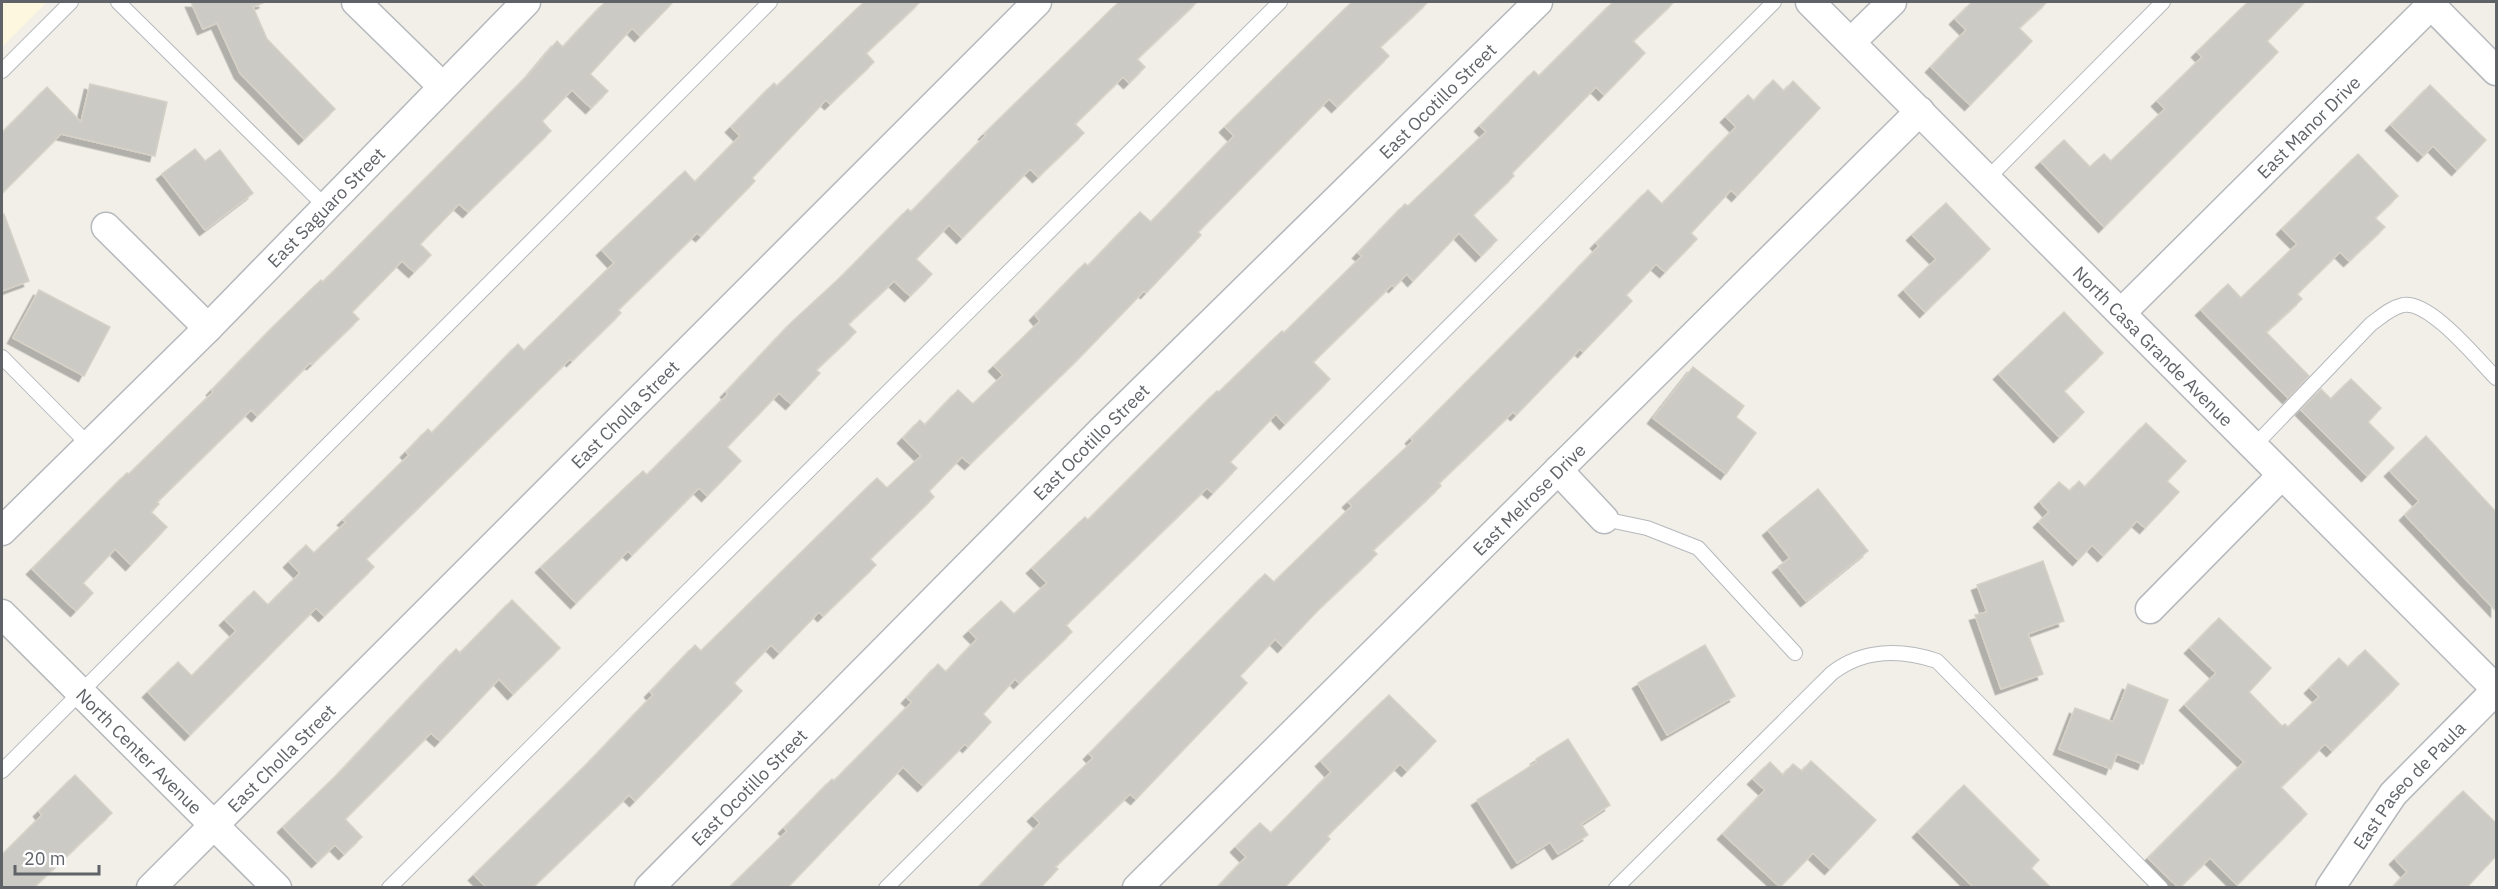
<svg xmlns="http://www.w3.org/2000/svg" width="2498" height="889" viewBox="0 0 2498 889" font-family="'IBM Plex Sans',sans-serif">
  <defs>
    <filter id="shadow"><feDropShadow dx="-5.5" dy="5.5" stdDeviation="0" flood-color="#0004"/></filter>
  </defs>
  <rect width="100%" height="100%" fill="#f1efe8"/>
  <path fill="#fef7e0" d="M2,2H47L2,47Z"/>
  <g fill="#cccac5" stroke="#d6d1c6" stroke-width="1.5" filter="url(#shadow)">
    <path d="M191,2H265L253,7L267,39L335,109L304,139L240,73L217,23L203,29Z"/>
    <path d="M605,2H673L640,36L632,28L590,74L608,91L591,108L572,90L542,121L551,131L468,212L459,204L420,244L431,255L414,272L402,261L352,312L359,319L312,364L310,363L257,416L251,410L157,502L159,504L151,512L167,527L131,565L115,549L83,583L93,593L76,611L32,569L127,473L129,474L213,392L212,390L274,326L321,280L323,282L531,72L557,41L563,47Z"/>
    <path d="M864,2H920L866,53L874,62L830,104L826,100L752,178L755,181L701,236L697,233L618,310L621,313L572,361L570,359L366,559L374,567L324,616L316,608L190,735L148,692L178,662L192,676L236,631L225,620L254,591L268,605L300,573L289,562L306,545L314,553L346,522L343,520L409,455L406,452L428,429L432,433L518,344L524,351L614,263L602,250L685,171L695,182L740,136L731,127L774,83L777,86Z"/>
    <path d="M1119,2H1197L1137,59L1145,67L1129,83L1123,77L1075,124L1084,133L1038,177L1030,169L962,238L949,225L916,259L932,274L910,296L894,281L848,324L856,332L816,370L820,373L791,404L779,393L727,447L741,461L707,496L699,488L632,555L628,551L576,603L541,567L643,471L647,475L728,394L726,392L792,322L843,275L908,209L911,212L986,135L984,134Z"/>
    <path d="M1352,2H1428L1380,47L1389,56L1337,107L1329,99L1198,232L1201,235L1146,293L1144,291L1079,358L970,464L962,457L929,491L934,497L870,559L876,565L823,616L819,612L779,653L771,645L734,683L742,691L635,801L629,795L532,888H487L474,875L592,759L653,695L650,692L695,645L701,651L877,478L887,488L921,456L903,438L920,420L925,425L958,390L973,404L1003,375L994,366L1040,321L1035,315L1085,263L1088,266L1140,212L1151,222L1234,136L1225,127Z"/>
    <path d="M1613,2H1674L1633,41L1645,53L1604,95L1596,87L1512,173L1514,176L1473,215L1497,240L1481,256L1459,233L1413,281L1407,274L1394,287L1392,285L1313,362L1330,379L1285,424L1276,414L1230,462L1237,468L1213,493L1207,488L1066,625L1072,632L1019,683L1015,679L983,714L991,722L968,747L965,744L923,786L903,767L787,888H729L787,831L784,828L832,779L834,781L912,702L907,698L938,664L946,672L977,639L969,631L1001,601L1014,614L1047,583L1032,568L1085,517L1088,520L1217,391L1219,392L1282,331L1284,333L1362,256L1358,253L1405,204L1408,206L1486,132L1480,126L1534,71L1539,76Z"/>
    <path d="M1972,2H2047L2019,28L2032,41L1970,105L1931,67L1966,30L1955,19Z"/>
    <path d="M2248,2H2305L2267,41L2278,52L2104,227L2041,162L2064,140L2090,167L2104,154L2111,161L2165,109L2157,101L2202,57L2197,52Z"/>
    <path d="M1773,80L1784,91L1793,81L1820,108L1737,196L1731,190L1691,233L1697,239L1665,272L1656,264L1626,295L1632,301L1583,352L1580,349L1516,415L1513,412L1439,483L1441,486L1373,550L1377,554L1322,606L1283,647L1275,639L1240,676L1247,683L1136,799L1130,794L1055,867L1058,869L1040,888H978L1040,823L1033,816L1093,758L1089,754L1265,574L1274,582L1352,506L1348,502L1413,441L1411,438L1539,309L1599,246L1596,243L1648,190L1662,204L1736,127L1726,117L1748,95L1754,101Z"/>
    <path d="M90,84L167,102L155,156L61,134L2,193V133L47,87L81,122Z"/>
    <path d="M2430,85L2486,140L2457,170L2433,146L2423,156L2391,125Z"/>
    <path d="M195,149L205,161L220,150L253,193L205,230L162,174Z"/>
    <path d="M2358,154L2398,196L2375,218L2385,227L2349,261L2340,252L2297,294L2302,299L2266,332L2309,376L2288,398L2201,310L2228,284L2241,298L2297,244L2282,229Z"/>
    <path d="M1946,203L1990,249L1925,312L1904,290L1936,259L1912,235Z"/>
    <path d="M2,214H4L29,281L2,291Z"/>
    <path d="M39,290L110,327L84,376L13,338Z"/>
    <path d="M2064,312L2103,353L2064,391L2084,412L2059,437L1999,374Z"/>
    <path d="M1693,367L1744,406L1736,417L1756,433L1726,474L1653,418Z"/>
    <path d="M2351,379L2381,408L2368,422L2394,448L2367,476L2301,410L2321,389L2331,399Z"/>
    <path d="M2146,423L2186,461L2167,481L2179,492L2145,528L2137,521L2103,556L2092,545L2078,560L2039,522L2049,512L2040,502L2059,482L2070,491L2079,481L2085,487Z"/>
    <path d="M2426,436L2496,512V611L2405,515L2419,501L2390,471Z"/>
    <path d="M1818,489L1868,551L1806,601L1778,567L1790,558L1768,530Z"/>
    <path d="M2043,561L2064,621L2028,634L2043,674L2001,689L1975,615L1987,612L1977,585Z"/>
    <path d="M512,600L560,648L513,694L499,679L440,741L431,733L345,819L362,837L344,854L335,845L317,862L283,827L340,772L456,649L460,653Z"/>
    <path d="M2219,618L2271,668L2249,692L2282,726L2285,724L2288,727L2319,697L2310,688L2339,658L2348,667L2365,650L2399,684L2332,751L2325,744L2281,787L2307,814L2237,885L2210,858L2179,888L2148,858L2244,762L2185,705L2216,673L2190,648Z"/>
    <path d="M1705,645L1735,696L1667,735L1638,683Z"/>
    <path d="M2128,684L2168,700L2143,764L2117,754L2111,769L2059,749L2075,708L2113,722Z"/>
    <path d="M1389,695L1436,741L1407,771L1400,764L1327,836L1330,839L1284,888H1217L1246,857L1236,847L1260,823L1271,833L1331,772L1321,761Z"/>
    <path d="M1568,739L1610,805L1581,824L1588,835L1558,854L1550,842L1517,863L1477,800L1537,762L1536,759Z"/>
    <path d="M1811,761L1876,820L1830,869L1813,853L1780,887L1723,834L1765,790L1753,779L1770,762L1783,775L1793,764L1802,771Z"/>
    <path d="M75,775L112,813L33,888H2V855L42,815L39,811Z"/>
    <path d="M1964,785L2039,860L2031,868L2051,888H1974L1918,832Z"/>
    <path d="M2463,791L2496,823V856L2466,888H2392L2407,872L2395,859Z"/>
  </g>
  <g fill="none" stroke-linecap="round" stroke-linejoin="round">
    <defs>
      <g id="service">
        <path d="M118,2L325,206"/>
        <path d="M2,71L71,2"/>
        <path d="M1987,179L2163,2"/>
        <path d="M2,357L89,445"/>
        <path d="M2254,446L2371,324C2381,317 2390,308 2403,305C2430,300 2478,360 2496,378"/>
        <path d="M1604,519L1647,528L1698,548L1795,653"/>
        <path d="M2,771L770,2"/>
        <path d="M389,888L1280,2"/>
        <path d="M886,888L1774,2"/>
        <path d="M1616,888L1832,673C1863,649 1901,649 1937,661L2161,888"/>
      </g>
      <g id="minor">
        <path d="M356,2L442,86"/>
        <path id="s1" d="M1810,2L2496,689"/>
        <path d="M1851,42L1892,2"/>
        <path d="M106,227L208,328"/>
        <path id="s2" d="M2121,313L2431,5L2496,71"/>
        <path d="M1558,470L1604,519"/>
        <path id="s3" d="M2,531L208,328L526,2"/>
        <path d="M2150,609L2282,475"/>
        <path id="s4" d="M2,614L277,888"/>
        <path id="s5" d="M151,888L1037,2"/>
        <path id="s6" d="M649,888L1102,430L1538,2"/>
        <path id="s7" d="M1137,888L1920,111"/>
        <path id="s8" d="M2330,888L2393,794L2496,690"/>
      </g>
    </defs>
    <use href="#service" stroke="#b5b8bc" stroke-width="16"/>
    <use href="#minor" stroke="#b5b8bc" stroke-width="31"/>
    <use href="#service" stroke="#fff" stroke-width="14"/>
    <use href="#minor" stroke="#fff" stroke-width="28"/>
  </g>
  <g text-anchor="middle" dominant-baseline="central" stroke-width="4.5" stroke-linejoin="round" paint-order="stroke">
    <g font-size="18" fill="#5f6368" stroke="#fff">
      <text stroke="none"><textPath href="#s6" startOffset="1114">East Ocotillo Street</textPath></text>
      <text stroke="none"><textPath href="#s2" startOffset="264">East Manor Drive</textPath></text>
      <text stroke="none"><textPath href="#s3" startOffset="458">East Saguaro Street</textPath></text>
      <text stroke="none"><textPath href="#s1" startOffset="486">North Casa Grande Avenue</textPath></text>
      <text stroke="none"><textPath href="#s5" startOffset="670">East Cholla Street</textPath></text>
      <text stroke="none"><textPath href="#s6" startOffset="628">East Ocotillo Street</textPath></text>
      <text stroke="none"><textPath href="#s7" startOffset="552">East Melrose Drive</textPath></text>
      <text stroke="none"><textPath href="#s4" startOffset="194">North Center Avenue</textPath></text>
      <text stroke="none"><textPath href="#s5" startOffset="184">East Cholla Street</textPath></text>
      <text stroke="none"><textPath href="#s6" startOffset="142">East Ocotillo Street</textPath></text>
      <text stroke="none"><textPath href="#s8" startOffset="130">East Paseo de Paula</textPath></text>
    </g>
  </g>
  <rect width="2498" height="889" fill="none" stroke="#5f6368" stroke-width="6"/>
  <path d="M15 865v9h84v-9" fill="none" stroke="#5f6368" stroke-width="3"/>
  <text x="24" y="865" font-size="18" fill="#5f6368" stroke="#ffffff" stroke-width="4.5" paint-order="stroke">20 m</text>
</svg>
